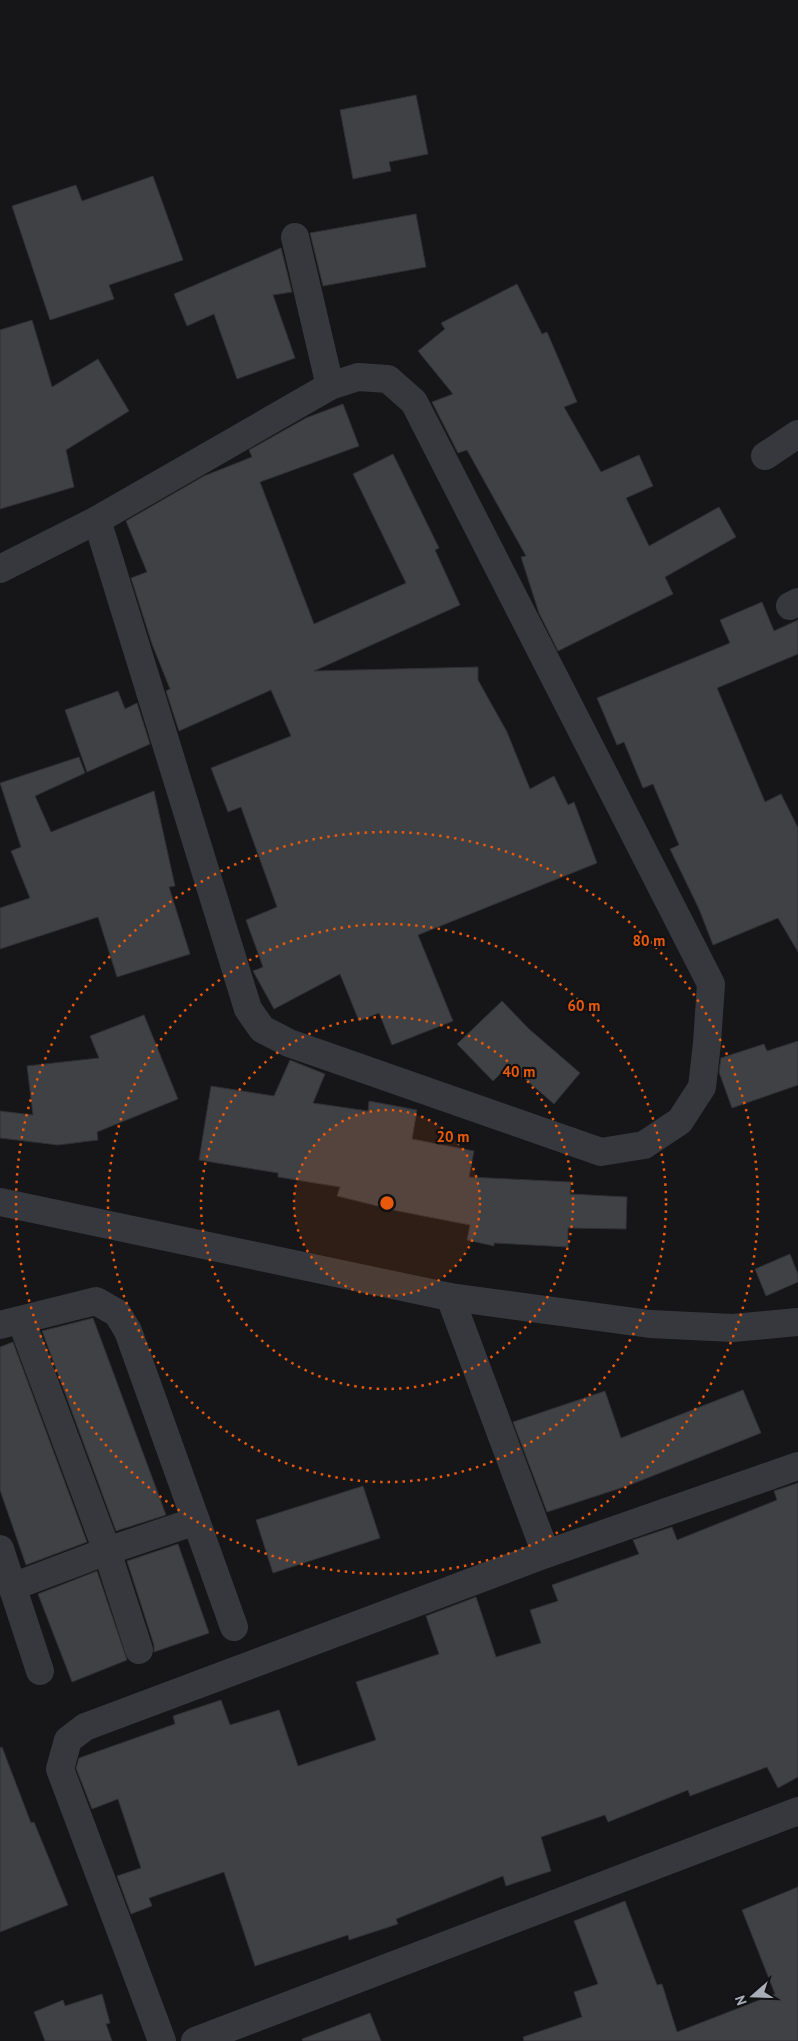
<svg xmlns="http://www.w3.org/2000/svg" width="798" height="2041" viewBox="0 0 798 2041" font-family="'PT Sans',sans-serif">
  <rect width="100%" height="100%" fill="#161618"/>
  <g fill="#404145" stroke="#303034">
    <path d="M416,95L428,154L389,162L391,171L353,179L340,110Z"/>
    <path d="M153,176L183,260L109,285L114,299L50,320L12,206L76,185L82,201Z"/>
    <path d="M416,214L426,267L323,286L310,233Z"/>
    <path d="M281,248L292,292L273,295L295,358L237,379L214,314L187,326L174,294Z"/>
    <path d="M517,284L542,334L547,332L577,402L564,407L601,472L639,455L653,486L626,498L649,546L719,507L736,537L665,577L673,594L558,651L539,613L521,557L526,556L467,450L458,453L432,402L453,394L418,351L445,329L441,323Z"/>
    <path d="M32,320L52,387L98,359L129,411L66,450L74,487L0,509V330Z"/>
    <path d="M343,404L359,446L260,482L314,624L406,583L353,474L393,454L439,548L435,550L460,605L314,671L478,667V680L507,732L530,789L554,776L568,805L574,802L597,863L418,935L453,1021L392,1045L379,1013L359,1021L340,974L274,1009L253,971L263,967L246,920L277,907L241,807L228,812L211,768L291,736L271,690L179,731L166,691L170,689L152,644L131,578L147,572L126,521L204,476L252,457L249,450L306,418Z"/>
    <path d="M762,602L774,631L798,620V654L717,688L765,802L781,794L798,828V952L778,918L713,945L699,909L670,849L679,845L653,784L643,788L624,742L617,745L597,698L730,643L720,620Z"/>
    <path d="M118,691L125,709L137,703L150,744L87,772L65,710Z"/>
    <path d="M79,757L85,773L35,796L51,832L154,791L175,886L169,887L190,954L117,977L98,917L0,949V908L30,898L11,851L21,847L0,783Z"/>
    <path d="M502,1001L529,1029L580,1073L554,1104L509,1065L493,1081L457,1044Z"/>
    <path d="M144,1015L178,1099L97,1132L98,1140L58,1145L0,1138V1111L33,1115L27,1066L99,1058L90,1036Z"/>
    <path d="M798,1041V1085L732,1108L719,1072L721,1058L764,1044L767,1051Z"/>
    <path d="M290,1060L325,1074L313,1103L368,1111L369,1101L417,1110L412,1139L474,1151L469,1177L571,1182L570,1194L627,1197L626,1229L568,1228V1247L494,1243V1246L467,1240L470,1225L398,1211L337,1196L340,1187L278,1177V1173L199,1160L211,1086L274,1096Z"/>
    <path d="M790,1254L798,1274V1282L766,1296L755,1269Z"/>
    <path d="M93,1318L166,1515L116,1531L42,1331Z"/>
    <path d="M13,1342L87,1542L26,1565L0,1490V1347Z"/>
    <path d="M743,1390L761,1433L627,1486L547,1512L513,1422L605,1391L621,1438Z"/>
    <path d="M798,1483V1777L778,1788L767,1767L690,1796L688,1790L608,1822L605,1815L541,1837L551,1871L506,1886L503,1876L396,1919L398,1924L349,1940L348,1935L255,1966L224,1872L149,1898L152,1906L131,1914L117,1876L141,1868L118,1799L92,1809L76,1768L79,1758L175,1724L173,1716L221,1700L230,1725L279,1710L298,1766L376,1740L356,1682L439,1654L426,1616L476,1597L496,1657L541,1643L530,1610L558,1601L552,1585L639,1554L633,1540L672,1527L677,1540L777,1500L774,1491Z"/>
    <path d="M363,1486L380,1538L273,1573L256,1520Z"/>
    <path d="M178,1544L209,1633L154,1652V1645L127,1561Z"/>
    <path d="M97,1571L127,1660L72,1682L38,1594Z"/>
    <path d="M2,1747L31,1823L34,1822L68,1905L0,1932V1748Z"/>
    <path d="M798,1887V2041H524L523,2037L582,2017L574,1992L598,1984L574,1921L625,1901L657,1985L662,1984L677,2032L775,1994L742,1910Z"/>
    <path d="M102,1994L110,2023L106,2024L112,2041H45L34,2012L63,2000L65,2006Z"/>
    <path d="M370,2013L381,2041H303L302,2039Z"/>
  </g>
  <g fill="none" stroke-linecap="round" stroke-linejoin="round">
    <g stroke="#37383d" stroke-width="28">
      <path d="M295,237L330,386"/>
      <path d="M765,456L798,434"/>
      <path d="M0,569L97,520L330,386L358,377L388,379L414,402L711,984L707,1043L702,1087L680,1121L644,1145L601,1152L289,1043L262,1029L248,1009L97,520"/>
      <path d="M790,606L798,602"/>
      <path d="M0,1202L450,1297L650,1324L733,1328L798,1322"/>
      <path d="M450,1297L546,1554"/>
      <path d="M21,1320L107,1551L139,1650"/>
      <path d="M0,1325L96,1301L117,1313L128,1331L234,1627"/>
      <path d="M0,1549L40,1671"/>
      <path d="M12,1587L107,1551L196,1521"/>
      <path d="M162,2041L60,1769L68,1740L85,1727L546,1554L798,1466"/>
      <path d="M195,2041L798,1811"/>
    </g>
  </g>
  <circle cx="387" cy="1203" r="93" fill="#e8590c" fill-opacity=".12"/>
  <g fill="none" stroke="#e8590c" stroke-width="2.5" stroke-dasharray="2.5 5">
    <circle cx="387" cy="1203" r="93"/>
    <circle cx="387" cy="1203" r="186"/>
    <circle cx="387" cy="1203" r="279"/>
    <circle cx="387" cy="1203" r="371"/>
  </g>
  <circle cx="387" cy="1203" r="8" fill="#e8590c" stroke="#111113" stroke-width="2.5"/>
  <g font-size="15" text-anchor="middle" font-weight="bold" fill="#e8590c" stroke="#111113" stroke-width="4.5" stroke-linejoin="round" paint-order="stroke">
    <text x="649" y="946">80 m</text>
    <text x="584" y="1011">60 m</text>
    <text x="519" y="1077">40 m</text>
    <text x="453" y="1142">20 m</text>
  </g>
  <g transform="translate(753 1996) rotate(250)" stroke="#111113" stroke-width="4" paint-order="stroke">
  <path d="M0-4L9 19L0 12L-9 19Z" fill="#a8adb8"/>
  <text y="-8" font-size="14" font-weight="bold" text-anchor="middle" fill="#a8adb8">N</text>
  </g>
</svg>
